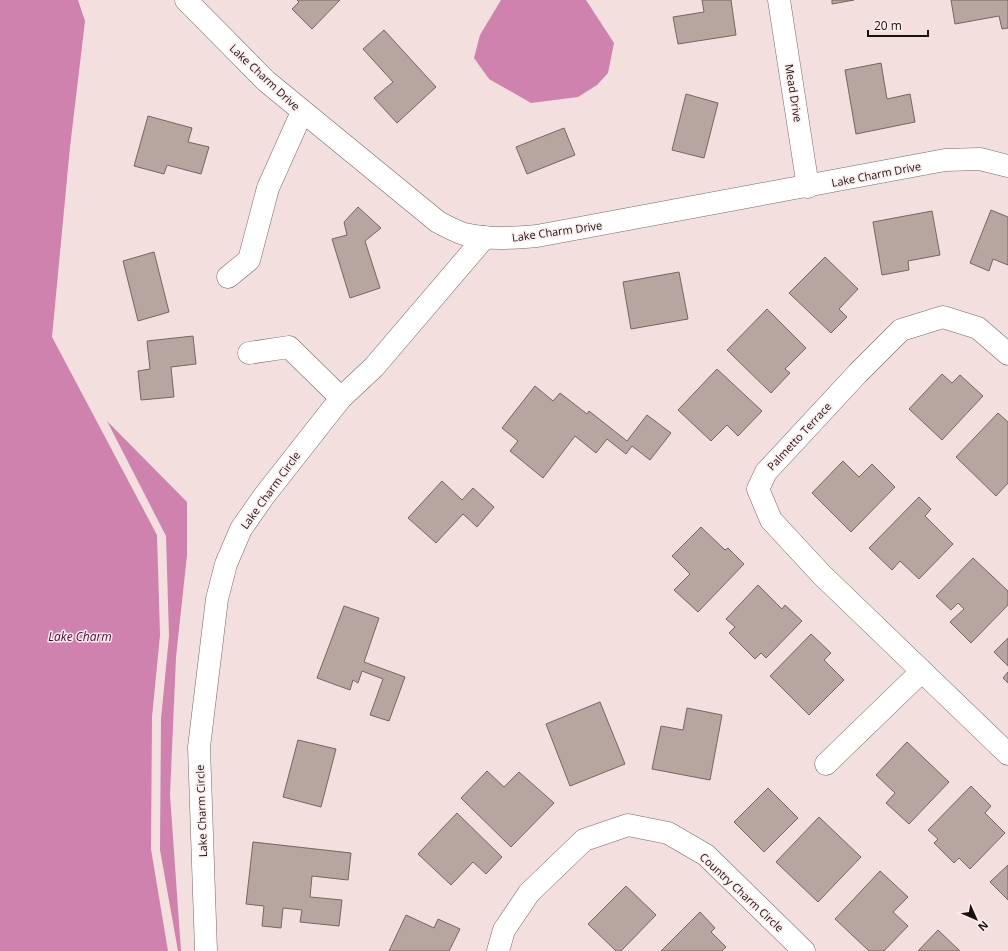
<svg xmlns="http://www.w3.org/2000/svg" width="1008" height="951" viewBox="0 0 1008 951" font-family="'Open Sans',sans-serif">
  <rect width="100%" height="100%" fill="#f3dfdd"/>
  <g fill="#cf82ad">
    <path d="M0,0H78L85,21L70,147L52,337L157,535L160,635L152,717L151,849L168,951H0Z"/>
    <path d="M501,0H586L614,43L608,73L597,85L578,97L531,103L489,79L474,58L480,35Z"/>
    <path d="M107,421L187,502V555L176,657L170,795L181,951H178L160,850L161,719L169,636L166,536Z"/>
  </g>
  <g fill="#b7a69f" stroke="#75665f">
    <path d="M297,0H340L312,29L292,9L299,2Z"/>
    <path d="M702,0H731L736,35L678,44L673,17L704,12Z"/>
    <path d="M832,0H854L832,4Z"/>
    <path d="M951,0H1008V28L1002,29L999,16L955,24Z"/>
    <path d="M384,30L436,87L397,123L374,98L393,82L363,49Z"/>
    <path d="M881,63L887,99L910,94L915,122L856,134L845,70Z"/>
    <path d="M686,94L718,103L704,158L672,150Z"/>
    <path d="M148,116L192,128L188,142L209,147L201,174L167,165L164,174L134,166Z"/>
    <path d="M564,128L575,155L527,174L516,147Z"/>
    <path d="M358,207L381,228L365,241L380,288L350,298L332,239L347,235L344,222Z"/>
    <path d="M991,210L1008,217V265L993,259L989,271L970,263Z"/>
    <path d="M932,211L940,255L908,261L909,270L882,275L873,222Z"/>
    <path d="M154,252L169,312L138,321L123,261Z"/>
    <path d="M825,257L858,289L839,309L847,317L831,333L789,293Z"/>
    <path d="M679,272L688,319L631,329L623,282Z"/>
    <path d="M767,309L806,348L785,369L790,373L771,393L727,350Z"/>
    <path d="M193,336L196,364L171,367L174,397L141,400L138,371L150,369L147,341Z"/>
    <path d="M717,369L762,411L738,436L727,425L711,441L678,410Z"/>
    <path d="M942,374L952,383L960,375L983,396L942,440L909,409Z"/>
    <path d="M535,386L553,401L560,393L587,414L589,411L627,441L647,415L671,433L650,460L632,446L626,454L607,439L596,453L575,436L543,478L510,451L518,441L502,428Z"/>
    <path d="M998,413L1008,422V483L996,496L956,457Z"/>
    <path d="M843,461L859,477L872,464L895,487L851,532L812,493Z"/>
    <path d="M442,481L462,500L473,488L494,507L477,527L463,514L436,543L408,518Z"/>
    <path d="M919,497L931,509L925,516L953,544L919,579L900,561L892,570L869,548Z"/>
    <path d="M701,527L725,550L728,548L744,564L698,612L674,590L690,574L672,556Z"/>
    <path d="M973,558L1008,591V605L971,643L950,622L964,609L958,603L951,610L936,596Z"/>
    <path d="M758,585L782,609L785,605L802,621L766,658L761,653L755,659L729,633L735,627L726,619Z"/>
    <path d="M344,606L379,618L364,662L405,677L389,721L370,715L383,679L362,671L358,683L353,680L350,690L317,678Z"/>
    <path d="M811,634L831,653L824,660L844,680L809,715L770,676Z"/>
    <path d="M1008,638V666L994,652Z"/>
    <path d="M1008,672V683L1003,678Z"/>
    <path d="M600,702L625,764L570,786L546,724Z"/>
    <path d="M687,708L722,715L710,780L652,769L661,726L683,730Z"/>
    <path d="M298,740L336,749L321,807L283,797Z"/>
    <path d="M907,742L949,782L909,824L886,803L895,793L876,775Z"/>
    <path d="M487,771L504,787L519,772L554,803L511,847L461,798Z"/>
    <path d="M971,786L991,806L985,813L1005,833L970,869L959,858L954,863L934,843L938,839L928,830Z"/>
    <path d="M768,788L798,818L764,852L734,822Z"/>
    <path d="M457,813L502,857L486,874L473,862L451,885L418,854Z"/>
    <path d="M819,817L861,857L818,902L776,862Z"/>
    <path d="M253,842L351,853L348,880L312,876L310,897L342,900L339,926L300,922L302,910L283,908L281,928L262,926L264,906L246,904Z"/>
    <path d="M1008,865V900L990,882Z"/>
    <path d="M880,871L908,897L893,912L908,926L884,951H869L835,919Z"/>
    <path d="M626,886L656,915L621,951H616L588,924Z"/>
    <path d="M700,912L715,928L711,932L726,947L722,951H661Z"/>
    <path d="M406,915L434,928L438,919L460,929L449,951H389Z"/>
    <path d="M938,930L960,951H918Z"/>
  </g>
  <g fill="none" stroke-linecap="round" stroke-linejoin="round">
    <defs>
      <g id="street">
        <path d="M779,0L808,187"/>
        <path d="M228,277L249,260L268,188L302,112"/>
        <path d="M249,353L289,347L341,398"/>
        <path d="M1008,354L978,328L943,317L901,330L858,373L766,472L758,489L771,520L822,575L1008,754"/>
        <path d="M826,764L922,671"/>
        <path d="M206,951L199,747L217,599L226,564L241,529L264,496L341,398L374,367L485,237"/>
        <path d="M498,951L504,930L529,893L584,840L628,825L668,833L706,855L804,951"/>
      </g>
      <path id="secondary" d="M186,0L266,81L438,222C446,226 455,231 464,234C488,240 513,238 537,236L945,160L980,159L1008,166"/>
    </defs>
    <use href="#street" stroke="#796866" stroke-width="23"/>
    <use href="#secondary" stroke="#796866" stroke-width="23"/>
    <use href="#street" stroke="#fff" stroke-width="22"/>
    <use href="#secondary" stroke="#fff" stroke-width="22"/>
  </g>
  <g text-anchor="middle" dominant-baseline="central" stroke-width="3" stroke-linejoin="round" paint-order="stroke">
    <g font-size="11" fill="#181211" stroke="#feedec">
      <text transform="translate(265 77) rotate(43)">Lake Charm Drive</text>
      <text transform="translate(794 93) rotate(81)">Mead Drive</text>
      <text transform="translate(876 174) rotate(-11)">Lake Charm Drive</text>
      <text transform="translate(557 231) rotate(-8)">Lake Charm Drive</text>
      <text transform="translate(799 436) rotate(-47)">Palmetto Terrace</text>
      <text transform="translate(270 490) rotate(-54)">Lake Charm Circle</text>
      <text transform="translate(201 811) rotate(-92)">Lake Charm Circle</text>
      <text transform="translate(742 892) rotate(43)">Country Charm Circle</text>
    </g>
    <g font-size="12" font-style="italic" fill="#4d0736" stroke="#feedec">
      <text x="80" y="636">Lake Charm</text>
    </g>
  </g>
  <g transform="translate(976 919) rotate(135)" stroke="#feedec" stroke-width="3" paint-order="stroke">
  <path d="M0-3L7 15L0 10L-7 15Z" fill="#181211"/>
  <text y="-6" font-size="11" font-weight="bold" text-anchor="middle" fill="#181211">N</text>
  </g>
  <path d="M868 30v6h60v-6" fill="none" stroke="#181211" stroke-width="2"/>
  <text x="874" y="30" font-size="12" fill="#181211" stroke="#feedec" stroke-width="3" paint-order="stroke">20 m</text>
</svg>
